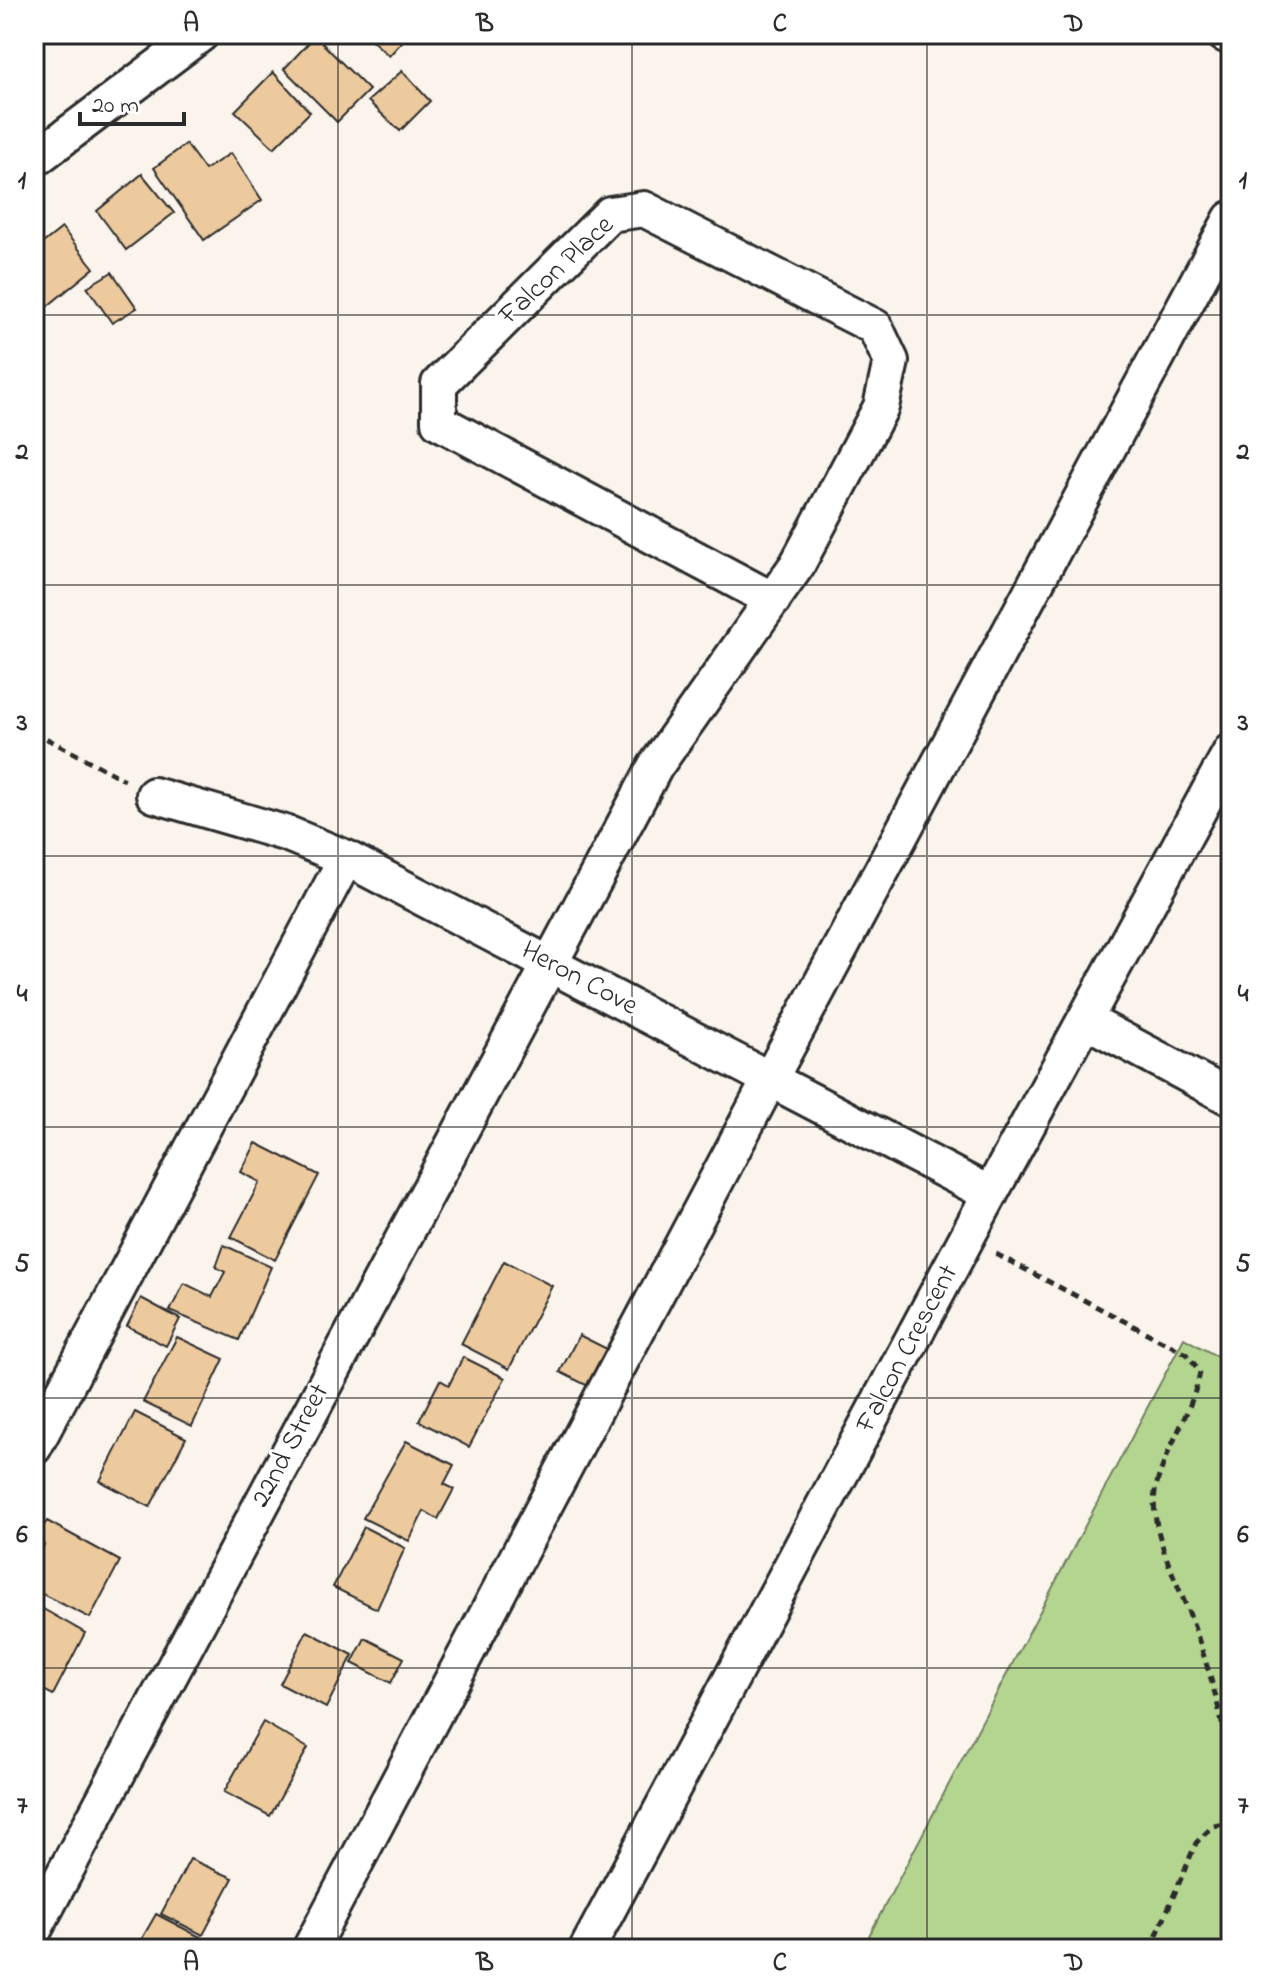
<svg xmlns="http://www.w3.org/2000/svg" width="1265" height="1983" viewBox="0 0 1265 1983" font-family="'Indie Flower',sans-serif">
  <rect width="100%" height="100%" fill="#fbf4ec"/>
  <filter id="ink" filterUnits="userSpaceOnUse"><feTurbulence type="fractalNoise" baseFrequency=".0125" numOctaves="2"/><feDisplacementMap in="SourceGraphic" scale="16" xChannelSelector="R" yChannelSelector="G"/><feConvolveMatrix kernelMatrix="1 2 1 2 8 2 1 2 1" color-interpolation-filters="sRGB"/></filter>
  <g filter="url(#ink)">
    <path fill="#b3d590" stroke="#6f805e" stroke-width="2" d="M1184,1338L1231,1364V1929L1220,1949H862Z"/>
    <g fill="#edca9e" stroke="#2b2b2b" stroke-width="2">
      <path d="M365,34H409L389,56Z"/>
      <path d="M315,36L369,90L337,122L284,69Z"/>
      <path d="M402,71L430,101L400,131L368,101Z"/>
      <path d="M273,72L310,112L274,148L235,111Z"/>
      <path d="M186,144L205,170L231,153L262,200L204,240L154,168Z"/>
      <path d="M142,174L174,213L126,250L97,211Z"/>
      <path d="M62,228L94,268L44,309L34,296V250Z"/>
      <path d="M112,272L137,308L112,323L87,287Z"/>
      <path d="M256,1143L319,1175L275,1260L231,1237L260,1182L241,1172Z"/>
      <path d="M224,1245L271,1267L239,1340L170,1311L184,1283L212,1297L225,1272L216,1267Z"/>
      <path d="M504,1261L552,1286L509,1369L461,1344Z"/>
      <path d="M141,1298L180,1319L166,1346L127,1326Z"/>
      <path d="M579,1335L609,1350L590,1387L560,1372Z"/>
      <path d="M177,1337L224,1359L192,1426L143,1402Z"/>
      <path d="M463,1357L505,1378L469,1447L419,1421L440,1380L449,1385Z"/>
      <path d="M135,1412L186,1438L150,1507L100,1481Z"/>
      <path d="M406,1441L454,1465L444,1484L454,1489L438,1519L424,1511L409,1541L363,1518Z"/>
      <path d="M47,1521L120,1561L90,1618L34,1590V1563L44,1545L34,1540Z"/>
      <path d="M364,1527L405,1548L377,1609L333,1587Z"/>
      <path d="M38,1606L85,1633L53,1695L34,1685V1613Z"/>
      <path d="M307,1631L353,1655L326,1708L280,1684Z"/>
      <path d="M365,1638L404,1658L391,1683L352,1663Z"/>
      <path d="M34,1712L43,1716L34,1733Z"/>
      <path d="M263,1722L308,1748L270,1816L224,1792Z"/>
      <path d="M190,1859L233,1878L203,1935L161,1914Z"/>
      <path d="M156,1914L204,1939L199,1949H136Z"/>
    </g>
    <g fill="none" stroke-linecap="round" stroke-linejoin="round">
      <defs>
        <g id="minor">
          <path d="M1224,34L1231,37"/>
          <path d="M34,160L201,34"/>
          <path d="M154,795L288,834L346,858L990,1194"/>
          <path d="M1085,1020L1231,1098"/>
          <path d="M34,1447L346,858"/>
          <path d="M34,1930L655,767L797,565L881,407L891,361L875,327L644,209L610,214L439,384V422L773,600"/>
          <path d="M310,1949L770,1079L1231,219"/>
          <path d="M587,1949L990,1194L1231,751"/>
        </g>
      </defs>
      <use href="#minor" stroke="#2b2b2b" stroke-width="40"/>
      <g stroke="#2b2b2b" stroke-width="5" stroke-dasharray="8 6" stroke-linecap="butt">
        <path d="M34,732L125,780"/>
        <path d="M996,1254L1187,1354L1200,1372C1192,1414 1162,1454 1155,1492C1149,1532 1181,1589 1194,1626C1211,1676 1224,1721 1231,1774"/>
        <path d="M1151,1949L1196,1843L1213,1826L1231,1823"/>
      </g>
      <use href="#minor" stroke="#fff" stroke-width="34"/>
    </g>
  </g>
  <path fill="none" stroke="#2b2b2b" stroke-width="2" stroke-opacity="0.55" d="M338,34V1949M632,34V1949M927,34V1949M34,315H1231M34,585H1231M34,856H1231M34,1127H1231M34,1398H1231M34,1668H1231"/>
  <g text-anchor="middle" dominant-baseline="central" stroke-width="6" stroke-linejoin="round" paint-order="stroke">
    <g font-size="28" fill="#2b2b2b" stroke="#fff">
      <text transform="translate(557 271) rotate(-43)">Falcon Place</text>
      <text transform="translate(579 979) rotate(28)">Heron Cove</text>
      <text transform="translate(908 1349) rotate(-62)">Falcon Crescent</text>
      <text transform="translate(291 1446) rotate(-62)">22nd Street</text>
    </g>
  </g>
  <rect width="1265" height="1983" fill="none" stroke="#fff" stroke-width="88"/>
  <path d="M80 112v12h104v-12" fill="none" stroke="#2b2b2b" stroke-width="4"/>
  <text x="92" y="112" font-size="24" fill="#2b2b2b" stroke="#ffffff" stroke-width="6" paint-order="stroke">20 m</text>
  <rect x="44" y="44" width="1177" height="1895" fill="none" stroke="#2b2b2b" stroke-width="3"/>
  <g font-size="26" text-anchor="middle" font-weight="bold" fill="#2b2b2b">
    <text x="191" y="31">A</text>
    <text x="485" y="31">B</text>
    <text x="780" y="31">C</text>
    <text x="1074" y="31">D</text>
    <text x="22" y="188">1</text>
    <text x="1243" y="188">1</text>
    <text x="22" y="459">2</text>
    <text x="1243" y="459">2</text>
    <text x="22" y="730">3</text>
    <text x="1243" y="730">3</text>
    <text x="22" y="1001">4</text>
    <text x="1243" y="1001">4</text>
    <text x="22" y="1271">5</text>
    <text x="1243" y="1271">5</text>
    <text x="22" y="1542">6</text>
    <text x="1243" y="1542">6</text>
    <text x="22" y="1813">7</text>
    <text x="1243" y="1813">7</text>
    <text x="191" y="1970">A</text>
    <text x="485" y="1970">B</text>
    <text x="780" y="1970">C</text>
    <text x="1074" y="1970">D</text>
  </g>
</svg>
